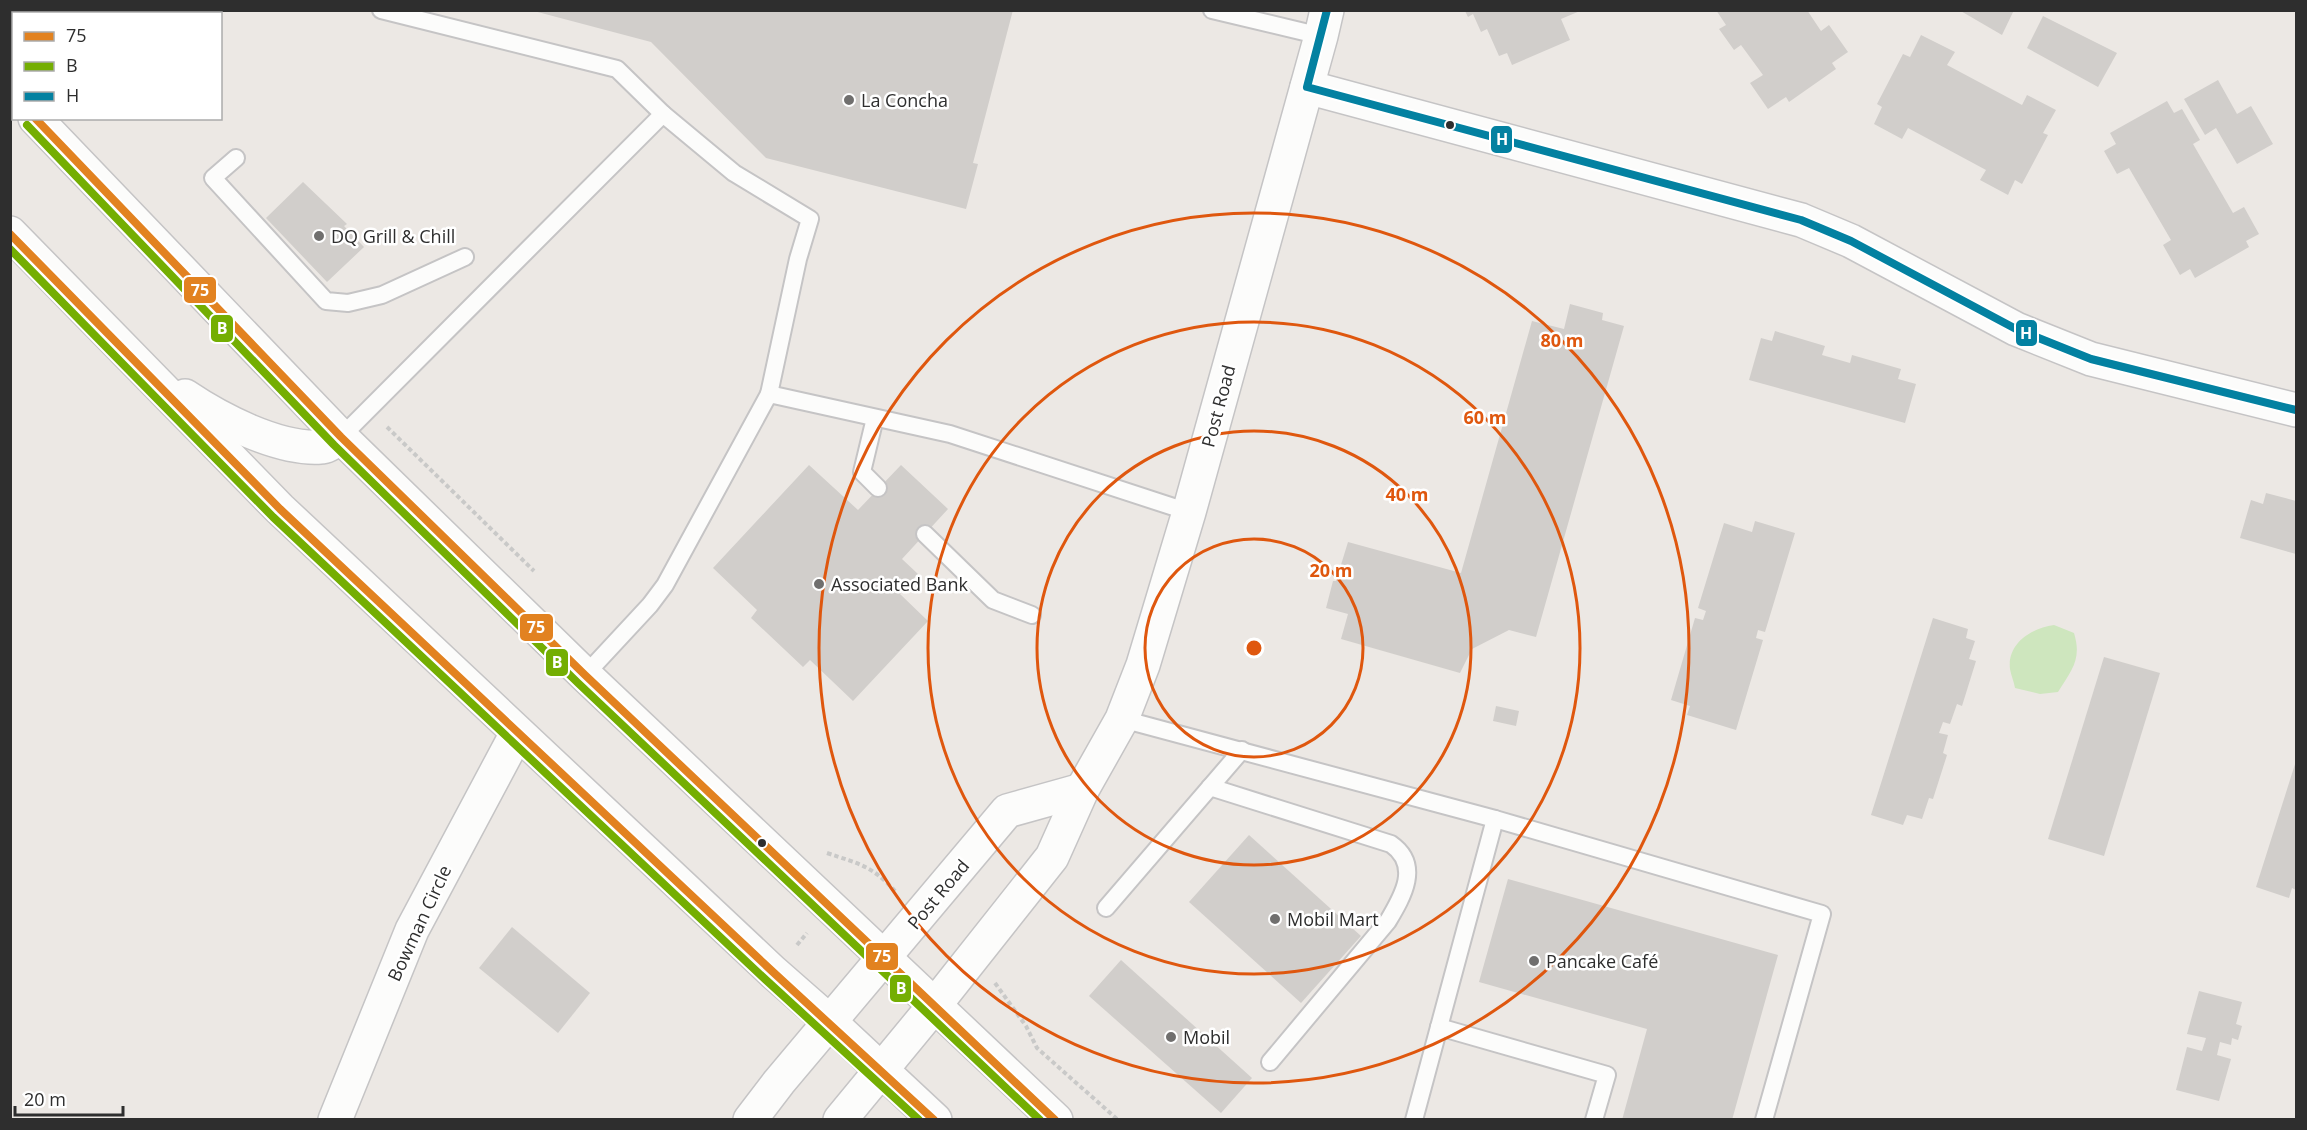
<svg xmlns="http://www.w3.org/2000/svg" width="2307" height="1130" viewBox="0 0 2307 1130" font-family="'Open Sans',sans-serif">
  <rect width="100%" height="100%" fill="#ece8e4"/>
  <path fill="#cee6be" d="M2054,625L2074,633C2082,659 2072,670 2058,692L2040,694L2015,688C2014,682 2011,675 2010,669C2007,643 2032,628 2054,625Z"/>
  <g fill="#d1cecb">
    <path d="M530,10H1013L973,163L978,164L966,209L766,158L651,42Z"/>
    <path d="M1716,10H1807L1821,31L1829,25L1848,52L1832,63L1836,69L1789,102L1786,97L1768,109L1750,83L1763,75L1741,45L1734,50L1719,29L1726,25Z"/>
    <path d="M1959,10H2014L2002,35Z"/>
    <path d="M1465,11H1580L1561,19L1570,40L1512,65L1507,53L1499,56L1487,29L1481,32L1473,14L1468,17Z"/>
    <path d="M2043,16L2117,53L2098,87L2027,48Z"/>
    <path d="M1921,35L1955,52L1947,65L2022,105L2027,95L2056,110L2043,133L2048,135L2022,184L2015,180L2008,195L1980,180L1986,170L1908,128L1902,139L1874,124L1882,107L1877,104L1903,54L1910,57Z"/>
    <path d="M2218,80L2237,114L2251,106L2273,144L2237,164L2216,128L2205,135L2184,99Z"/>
    <path d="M2167,101L2174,113L2182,109L2200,140L2193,144L2233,213L2244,207L2259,234L2246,241L2249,247L2195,278L2190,269L2180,275L2163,245L2171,240L2129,168L2117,174L2104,151L2116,144L2110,133Z"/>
    <path d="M303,182L347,224L344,226L364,247L327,282L266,218Z"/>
    <path d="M1570,304L1603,313L1602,320L1624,326L1536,637L1509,630L1472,649L1460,673L1341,639L1348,614L1326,608L1333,581H1336L1348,542L1461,573L1532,321L1564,329Z"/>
    <path d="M1775,331L1825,346L1822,355L1850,363L1852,355L1901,369L1898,379L1916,384L1905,423L1749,380L1761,338L1772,341Z"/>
    <path d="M809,465L858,510L901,465L948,509L902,559L918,574L900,594L928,621L853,701L810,660L803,667L751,618L757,610L713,568Z"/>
    <path d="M2266,493L2296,501V554L2240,538L2251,500L2263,504Z"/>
    <path d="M1755,521L1795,533L1765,632L1758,630L1756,638L1763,640L1736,730L1687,715L1690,706L1671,700L1695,618L1703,620L1706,611L1698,608L1724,523L1752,532Z"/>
    <path d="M1933,618L1968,629L1966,638L1975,641L1969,659L1976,661L1962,706L1957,704L1950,724L1943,722L1939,733L1948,735L1943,753L1947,755L1933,799L1929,798L1922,819L1907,815L1903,825L1871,815Z"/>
    <path d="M2104,657L2160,673L2104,856L2048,839Z"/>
    <path d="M1496,706L1519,711L1516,726L1493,721Z"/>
    <path d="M2296,761V890L2292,888L2289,898L2256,887Z"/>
    <path d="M1249,835L1361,936L1301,1003L1189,902Z"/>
    <path d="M1508,879L1778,955L1732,1120H1622L1647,1029L1479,982Z"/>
    <path d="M512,927L590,993L558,1033L479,968Z"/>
    <path d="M1121,960L1252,1078L1221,1113L1089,996Z"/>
    <path d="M2199,991L2242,1002L2236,1024L2242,1026L2238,1040L2232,1038L2231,1045L2220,1042L2217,1055L2231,1059L2219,1101L2176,1090L2187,1047L2202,1051L2206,1038L2187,1034Z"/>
  </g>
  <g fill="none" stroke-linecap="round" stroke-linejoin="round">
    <defs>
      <g id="service">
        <path d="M381,10L617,69L663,114"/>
        <path d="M1212,10L1321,36"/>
        <path d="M236,158L213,178L326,301L348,303L382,295L465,257"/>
        <path d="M875,418L862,472L878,488"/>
        <path d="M341,437L663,114L734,173L810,219L798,259L769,394"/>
        <path d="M925,534L993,600L1032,615"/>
        <path d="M585,675L650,605L665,585L769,394L950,434L1189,512"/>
        <path d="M1122,719L1495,819L1414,1120"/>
        <path d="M1210,787L1391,844C1421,865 1403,896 1388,921L1270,1062"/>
        <path d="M1495,819L1822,914L1764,1120"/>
        <path d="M1106,908L1242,750"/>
        <path d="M1439,1027L1607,1075L1594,1120"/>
      </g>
      <g id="minor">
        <path d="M1307,87L1801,220L1851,241L2016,329L2091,359L2296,410"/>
        <path d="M335,1120L412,930L517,733"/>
      </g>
      <g id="tertiary">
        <path d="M750,1120L779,1082L1007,811L1082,790"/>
        <path d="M840,1120L934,1006L1052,857L1082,790L1122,719L1143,665L1189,512L1321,36L1327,10"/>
      </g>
      <g id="secondary">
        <path d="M10,92L14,96"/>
        <path d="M35,118L341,437L585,675L1056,1120"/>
        <path d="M10,233L280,509L773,972L830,1022L935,1120"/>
        <path d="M185,396C219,419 278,450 321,447C328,447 335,440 341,437"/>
      </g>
    </defs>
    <use href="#service" stroke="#c5c4c5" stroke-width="20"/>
    <use href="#minor" stroke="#c5c4c5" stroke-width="36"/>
    <use href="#tertiary" stroke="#c5c4c5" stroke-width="36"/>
    <use href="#secondary" stroke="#c5c4c5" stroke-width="36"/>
    <g stroke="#c9c9c8" stroke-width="4" stroke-dasharray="4.5 3" stroke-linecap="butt">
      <path d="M10,37L14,41"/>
      <path d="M387,427L534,571"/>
      <path d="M827,853C859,864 871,865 895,891"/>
      <path d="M797,945L807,933"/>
      <path d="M995,983L1026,1026L1037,1048L1118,1120"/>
    </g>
    <use href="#service" stroke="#fcfcfb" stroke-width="16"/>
    <use href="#minor" stroke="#fcfcfb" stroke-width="33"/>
    <use href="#tertiary" stroke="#fcfcfb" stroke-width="33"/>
    <use href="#secondary" stroke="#fcfcfb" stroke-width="33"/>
    <defs>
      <g id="bus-1">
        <path d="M35,118L341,437L585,675L1055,1120"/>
        <path d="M10,234L280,509L773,972L934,1120"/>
      </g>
      <g id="bus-2">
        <path d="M27,125L334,445L578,683L1040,1120"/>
        <path d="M10,249L273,517L766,980L919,1120"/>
      </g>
      <path id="bus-3" d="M1327,10L1307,87L1801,220L1851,241L2016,329L2091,359L2296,410"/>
    </defs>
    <use href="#bus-1" stroke="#fff" stroke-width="12"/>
    <use href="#bus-2" stroke="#fff" stroke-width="12"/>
    <use href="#bus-3" stroke="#fff" stroke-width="12"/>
    <use href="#bus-1" stroke="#e28220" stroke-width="8"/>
    <use href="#bus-2" stroke="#74ae02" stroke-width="8"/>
    <use href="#bus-3" stroke="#0381a1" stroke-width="8"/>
  </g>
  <g fill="none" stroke="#df570e" stroke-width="3">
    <circle cx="1254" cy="648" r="109"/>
    <circle cx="1254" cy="648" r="217"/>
    <circle cx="1254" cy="648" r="326"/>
    <circle cx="1254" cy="648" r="435"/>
  </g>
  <g fill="#706f6e" stroke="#fff" stroke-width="2">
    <circle cx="849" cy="100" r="6"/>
    <circle cx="319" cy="236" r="6"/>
    <circle cx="819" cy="584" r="6"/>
    <circle cx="1275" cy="919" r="6"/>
    <circle cx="1534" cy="961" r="6"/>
    <circle cx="1171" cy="1037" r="6"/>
  </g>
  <g fill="#2e2e2e" stroke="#fff" stroke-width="2">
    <circle cx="1450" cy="125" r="5"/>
    <circle cx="762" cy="843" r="5"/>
  </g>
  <g text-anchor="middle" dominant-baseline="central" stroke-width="5" stroke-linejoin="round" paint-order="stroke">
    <g font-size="18" fill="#2e2e2e" stroke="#fff" text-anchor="start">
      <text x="861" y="100">La Concha</text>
      <text x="331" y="236">DQ Grill &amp; Chill</text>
      <text x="831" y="584">Associated Bank</text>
      <text x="1287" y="919">Mobil Mart</text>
      <text x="1546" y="961">Pancake Café</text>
      <text x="1183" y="1037">Mobil</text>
    </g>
    <g font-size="18" fill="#2e2e2e" stroke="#fff">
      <text transform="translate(1218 406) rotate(-75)">Post Road</text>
      <text transform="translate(938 894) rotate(-50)">Post Road</text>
      <text transform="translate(419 923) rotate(-65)">Bowman Circle</text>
    </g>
  </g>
  <circle cx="1254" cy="648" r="9" fill="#df570e" stroke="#fff" stroke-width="3"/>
  <g font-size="18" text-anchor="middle" font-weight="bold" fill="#df570e" stroke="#fff" stroke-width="5" stroke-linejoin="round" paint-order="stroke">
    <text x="1562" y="347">80 m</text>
    <text x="1485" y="424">60 m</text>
    <text x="1407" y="501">40 m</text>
    <text x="1331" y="577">20 m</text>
  </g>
  <g stroke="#fff" stroke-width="2">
    <rect x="1490" y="125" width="23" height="29" rx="6" fill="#0381a1"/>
    <rect x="183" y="276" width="34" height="28" rx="6" fill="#e28220"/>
    <rect x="210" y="314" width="24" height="29" rx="6" fill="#74ae02"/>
    <rect x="2015" y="319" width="23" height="28" rx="6" fill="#0381a1"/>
    <rect x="519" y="613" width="35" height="29" rx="6" fill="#e28220"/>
    <rect x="545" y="648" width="24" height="29" rx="6" fill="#74ae02"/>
    <rect x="865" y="942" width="34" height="29" rx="6" fill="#e28220"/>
    <rect x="889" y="974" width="23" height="29" rx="6" fill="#74ae02"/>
  </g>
  <g font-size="16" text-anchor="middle" font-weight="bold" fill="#fff">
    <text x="1502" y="145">H</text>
    <text x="200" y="296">75</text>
    <text x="222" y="334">B</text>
    <text x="2026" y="339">H</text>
    <text x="536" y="633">75</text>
    <text x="557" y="668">B</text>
    <text x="882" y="962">75</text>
    <text x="901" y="994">B</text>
  </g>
  <rect width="2307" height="1130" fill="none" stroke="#2e2e2e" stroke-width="24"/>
  <rect x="12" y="12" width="210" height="108" fill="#ffffff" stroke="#ababab" stroke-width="1.5"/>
  <rect x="24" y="32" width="30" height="9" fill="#e28220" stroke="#ababab" stroke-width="1.5"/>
  <text x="66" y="42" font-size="18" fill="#2e2e2e">75</text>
  <rect x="24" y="62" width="30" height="9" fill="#74ae02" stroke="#ababab" stroke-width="1.5"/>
  <text x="66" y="72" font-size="18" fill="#2e2e2e">B</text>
  <rect x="24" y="92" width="30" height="9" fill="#0381a1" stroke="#ababab" stroke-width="1.5"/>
  <text x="66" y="102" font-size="18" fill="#2e2e2e">H</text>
  <path d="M15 1106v9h108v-9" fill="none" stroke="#2e2e2e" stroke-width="3"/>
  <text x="24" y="1106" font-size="18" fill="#2e2e2e" stroke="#ffffff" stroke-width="4.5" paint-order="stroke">20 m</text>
</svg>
